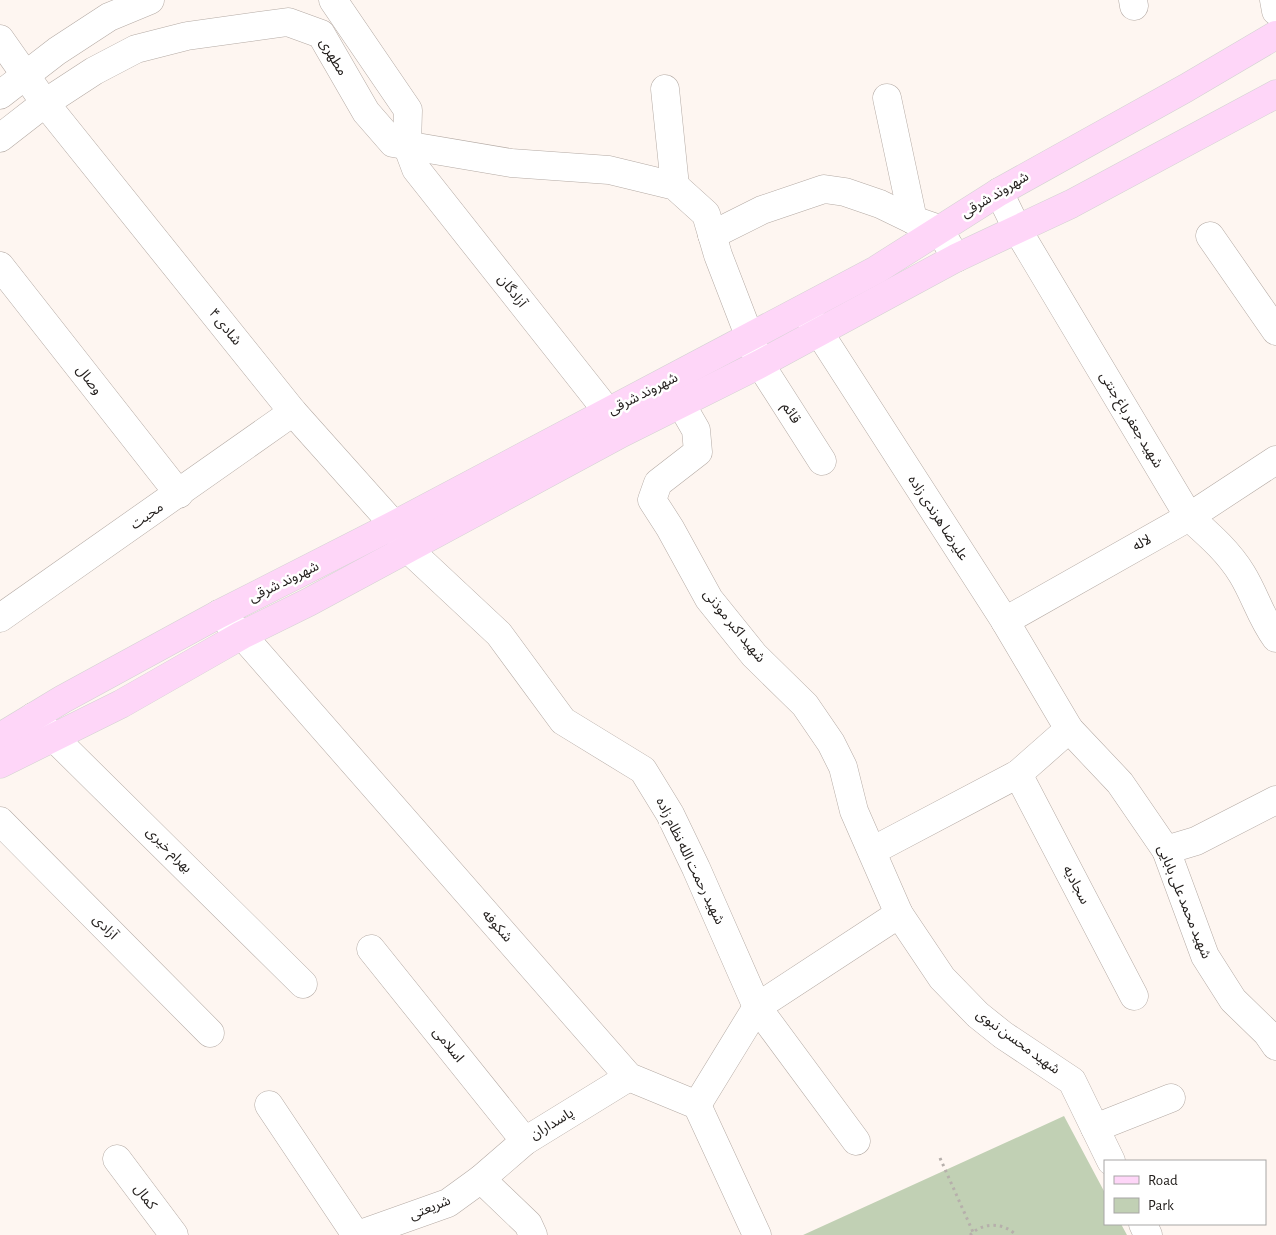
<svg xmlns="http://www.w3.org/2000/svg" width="1276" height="1235" viewBox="0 0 1276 1235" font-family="'Alegreya Sans','Noto Sans Arabic',sans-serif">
  <rect width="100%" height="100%" fill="#fef6f1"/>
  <path fill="#c1d0b4" d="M1064,1116L1105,1193V1224H1121L1127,1235H803Z"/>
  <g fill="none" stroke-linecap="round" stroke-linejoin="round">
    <defs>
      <g id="minor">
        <path d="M333,0L408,110L407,145L416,169L608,412L620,431"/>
        <path d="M1133,0L1134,6"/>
        <path d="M1274,0L1276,11"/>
        <path d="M0,39L45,103L293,412L394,525L407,548L499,634L563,721L643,770L670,814L696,868L757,1007L856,1141"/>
        <path d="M665,89L675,186"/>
        <path d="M0,95L57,51L109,17L150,0"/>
        <path d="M887,98L913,220"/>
        <path d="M0,138L45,103L94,71L136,49L187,36L288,22L321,34L366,112L393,143L511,163L609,170L675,186L706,214L718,255L760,364L822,461"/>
        <path d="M999,192L1017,229L1189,517C1208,534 1228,551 1242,574C1255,595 1261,618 1276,638"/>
        <path d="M712,235L762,210L824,189L845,192L880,204L913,220L939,229L956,258"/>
        <path d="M1210,236L1276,331"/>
        <path d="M0,266L179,494"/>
        <path d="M806,312L1005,621L1069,729"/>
        <path d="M669,383L696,430L698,452L658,483L652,500L670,528L709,599L754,655L805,705L831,743L843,767L854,811L899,914L942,978L978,1015L1003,1035L1072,1081L1111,1161"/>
        <path d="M219,614L242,635L629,1077L697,1105L757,1235"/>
        <path d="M0,618L293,412"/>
        <path d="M1005,621L1189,517L1276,460"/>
        <path d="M33,717L303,984"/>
        <path d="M1018,774L1134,996"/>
        <path d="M0,821L210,1033"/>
        <path d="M1166,850L1196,841L1276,800"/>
        <path d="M872,851L1018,774L1069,729L1120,783L1166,850L1205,956L1233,1000L1267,1033L1276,1046"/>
        <path d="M371,949L525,1141"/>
        <path d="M269,1105L356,1235"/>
        <path d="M697,1105L757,1007L899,914"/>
        <path d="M1095,1128L1171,1098"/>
        <path d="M117,1159L174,1235"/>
        <path d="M481,1179L525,1141L629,1077"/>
        <path d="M1143,1224L1148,1235"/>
        <path d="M358,1235L448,1203L481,1179L528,1224L533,1235"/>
      </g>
      <g id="major">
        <path d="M0,737L63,699L219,614L394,525L876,270L999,192L1186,88L1276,35"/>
        <path d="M0,764L121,704L242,635L309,602L622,433L760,364L956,258L1071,204L1276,94"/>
      </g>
    </defs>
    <use href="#minor" stroke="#b4aaa4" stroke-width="29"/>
    <use href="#major" stroke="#d3d2d2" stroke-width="29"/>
    <g stroke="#b6afab" stroke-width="3" stroke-dasharray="2.5 4" stroke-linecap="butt">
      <path d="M940,1158L973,1232"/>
      <path d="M970,1235C983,1222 1003,1222 1016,1235"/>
    </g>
    <use href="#minor" stroke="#fff" stroke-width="28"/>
    <use href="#major" stroke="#fed6f8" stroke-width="28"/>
  </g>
  <g text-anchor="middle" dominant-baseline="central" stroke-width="5" stroke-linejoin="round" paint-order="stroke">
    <g font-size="14" fill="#24201e" stroke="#fff">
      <text transform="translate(333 57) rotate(59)">مطهری</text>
      <text transform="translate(995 195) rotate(-31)">شهروند شرقی</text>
      <text transform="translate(512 291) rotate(52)">آزادگان</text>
      <text transform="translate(225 327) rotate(51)">شادی ۴</text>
      <text transform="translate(89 380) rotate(52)">وصال</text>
      <text transform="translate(643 394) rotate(-27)">شهروند شرقی</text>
      <text transform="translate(791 413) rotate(57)">قائم</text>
      <text transform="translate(1131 420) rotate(59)">شهید جعفر باغ جنتی</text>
      <text transform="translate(147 516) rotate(-35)">محبت</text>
      <text transform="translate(938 518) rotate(57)">علیرضا هرندی زاده</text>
      <text transform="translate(1142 543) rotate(-29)">لاله</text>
      <text transform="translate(284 582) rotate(-26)">شهروند شرقی</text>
      <text transform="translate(734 626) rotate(51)">شهید اکبر موذنی</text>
      <text transform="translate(169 850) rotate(45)">بهرام خیری</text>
      <text transform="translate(690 861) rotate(64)">شهید رحمت الله نظام زاده</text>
      <text transform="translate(1076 885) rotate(62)">سجادیه</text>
      <text transform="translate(1184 902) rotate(68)">شهید محمد علی بابایی</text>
      <text transform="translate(497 926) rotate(49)">شکوفه</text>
      <text transform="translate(105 927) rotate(45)">آزادی</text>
      <text transform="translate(1018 1042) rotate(36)">شهید محسن نبوی</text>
      <text transform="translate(448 1045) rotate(51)">اسلامی</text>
      <text transform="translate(552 1124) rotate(-31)">پاسداران</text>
      <text transform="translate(145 1197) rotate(53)">کمال</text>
      <text transform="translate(430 1208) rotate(-22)">شریعتی</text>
    </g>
  </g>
  <rect x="1104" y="1160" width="162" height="65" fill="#ffffff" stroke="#a7a6a5"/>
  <rect x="1114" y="1176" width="25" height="8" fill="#fed6f8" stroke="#a7a6a5"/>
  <text x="1148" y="1185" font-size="15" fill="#24201e">Road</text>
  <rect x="1114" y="1198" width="25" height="15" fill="#c1d0b4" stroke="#a7a6a5"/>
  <text x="1148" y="1210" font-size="15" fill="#24201e">Park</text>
</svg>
